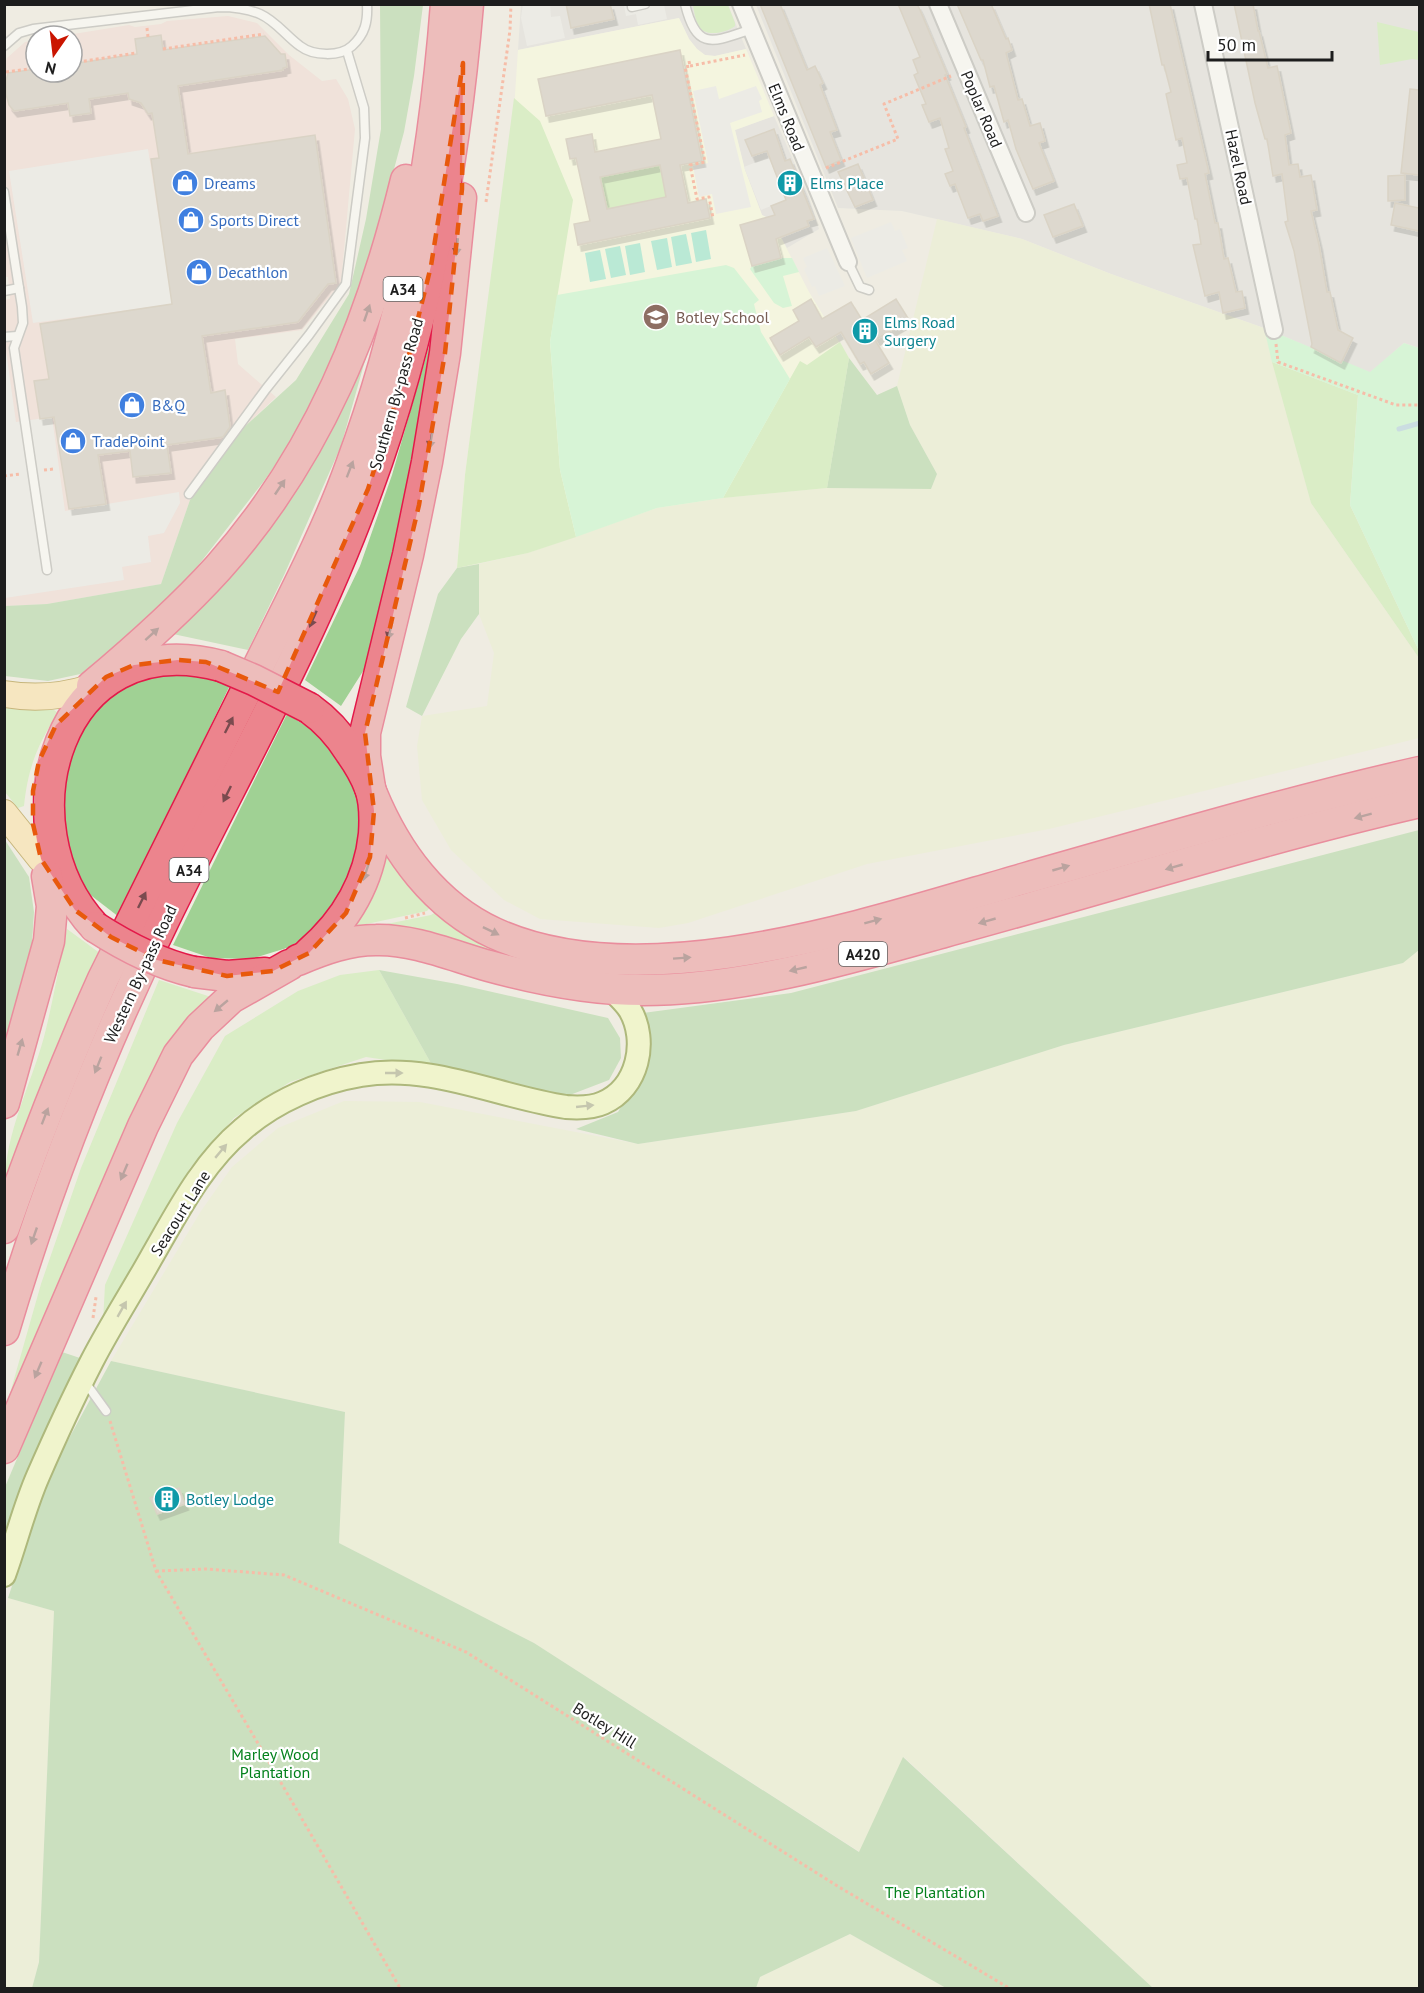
<svg xmlns="http://www.w3.org/2000/svg" width="1424" height="1993" viewBox="0 0 1424 1993" font-family="'PT Sans',sans-serif">
  <defs>
    <filter id="shadow"><feDropShadow dx="3.5" dy="6" stdDeviation="0" flood-color="#0004"/></filter>
  </defs>
  <rect width="100%" height="100%" fill="#efece2"/>
  <g fill="#dbdada">
    <path d="M521,4L728,5L746,49L715,56L705,55L697,49L689,39L679,18L518,50Z"/>
    <path d="M756,5H1419V348L1404,343L1370,373L1264,328L1111,274L1022,239L902,211L838,208Z"/>
    <path d="M774,116L809,197L819,229L787,248L772,220L762,215L745,170L735,130Z"/>
  </g>
  <path fill="#f1d4d0" d="M228,16L257,23L289,55L322,81L336,79L348,99L355,129L341,283L302,330L235,339L238,364L276,397L241,430L190,500L161,584L47,604L5,606L4,300L10,299L8,277H5V64L7,58L25,42L36,40V72H72V36H61L129,25L135,27L161,24L167,21Z"/>
  <path fill="#fbffdb" d="M679,18L689,39L697,49L705,55L715,56L746,49L774,116L735,130L745,170L762,215L772,220L809,292L849,358L933,478L723,498L576,537L528,553L457,568L465,475L514,110L518,50Z"/>
  <g fill="#e9efcc">
    <path d="M937,219L1022,239L1111,274L1264,328L1311,503L1419,658V738L1049,829L867,864L688,923L659,928L540,919L504,900L451,850L422,800L417,746L422,716L487,706L494,653L479,614V564L528,553L657,508L723,498L827,488L931,489L937,474L910,425L897,386Z"/>
    <path d="M1419,950V1988H1153L904,1757L860,1852L534,1643L339,1543L345,1412L111,1361L201,1211L232,1167L278,1128L344,1101L420,1102L638,1144L856,1111L1064,1045L1403,963Z"/>
    <path d="M8,1598L54,1611L39,1962L32,1988H5L4,1615Z"/>
    <path d="M850,1934L946,1988H756L760,1977Z"/>
  </g>
  <g fill="#c0eda4">
    <path d="M693,5H728L735,23V26C726,33 704,38 698,25C695,19 694,11 693,5Z"/>
    <path d="M1377,22L1419,32V60L1412,59L1380,65Z"/>
    <path d="M514,98L540,121L573,200L550,342L560,470L576,537L528,553L457,568L465,475Z"/>
    <path d="M660,165L666,197L607,209L600,177Z"/>
    <path d="M840,342L849,358L827,488L723,498L800,361L807,365Z"/>
    <path d="M1272,362L1358,395L1350,505L1419,651V658L1311,503Z"/>
    <path d="M4,708L22,710H54L58,713C37,745 28,768 24,806L18,808L5,792Z"/>
    <path d="M389,854L433,904L427,911L362,925L363,934H355L353,925L385,855Z"/>
    <path d="M439,910L506,951L503,964L372,927L431,915Z"/>
    <path d="M67,929L101,954L60,1040L5,1183C5,1133 31,1085 44,1037C53,1002 59,965 67,929Z"/>
    <path d="M379,970L433,1067L366,1057L290,1082L234,1118L190,1168L103,1322L105,1285L177,1123L225,1036L298,991L340,975Z"/>
    <path d="M159,980L211,997L192,1014L162,1065L5,1411L41,1284L81,1168Z"/>
  </g>
  <g fill="#a0d194">
    <path d="M380,5H423L414,76L404,132L376,236L353,309L334,357L296,436L264,481L186,581L85,673L48,681L5,676V606L47,604L161,584L190,500L241,430L296,380L349,294L366,219L381,129Z"/>
    <path d="M434,329L412,467L372,657L341,706L305,680L360,566L392,475Z"/>
    <path d="M366,357L341,446L285,573L248,650L173,634L325,436Z"/>
    <path d="M849,358L877,395L897,386L910,425L937,474L931,489L827,488Z"/>
    <path d="M479,564V614L461,639L422,716L406,707L438,594L457,568Z"/>
    <path d="M188,673L231,683L119,917L84,890L59,853L54,767L104,696L144,677Z"/>
    <path d="M287,714L322,736L349,771L362,813L361,854L347,891L323,924L290,947L251,959L211,958L173,945Z"/>
    <path d="M1419,830V950L1403,963L1064,1045L856,1111L638,1144L576,1129L618,1112L646,1063L643,1013L791,993Z"/>
    <path d="M5,840L29,877L34,912L30,972L5,1053Z"/>
    <path d="M379,970L457,984L608,1018L620,1038L621,1058L609,1080L562,1098L433,1067Z"/>
    <path d="M62,1352L83,1359L5,1561V1487Z"/>
    <path d="M111,1361L345,1412L339,1543L534,1643L859,1852L903,1757L1153,1988H946L850,1934L760,1977L756,1988H32L39,1962L54,1611L8,1598L47,1479Z"/>
  </g>
  <g fill="#bbfdc7">
    <path d="M781,258H792L799,272L783,276L792,306L783,308L774,303L750,269L752,266Z"/>
    <path d="M726,265L734,268L759,300L754,304L761,332L790,379L723,498L657,508L576,537L560,470L550,342L557,295Z"/>
    <path d="M1264,328L1370,372L1404,343L1419,348V651L1350,505L1358,395L1272,362Z"/>
  </g>
  <g fill="#7ae4c6">
    <path d="M706,230L711,259L696,262L691,233Z"/>
    <path d="M686,234L692,263L676,266L671,237Z"/>
    <path d="M667,238L672,267L657,270L651,241Z"/>
    <path d="M640,243L645,272L630,275L625,246Z"/>
    <path d="M620,246L626,275L611,278L605,249Z"/>
    <path d="M600,250L606,279L590,282L585,253Z"/>
  </g>
  <g fill="#e9e9e9">
    <path d="M523,4L550,5L551,17L560,16L565,38L527,46L521,18Z"/>
    <path d="M624,5H664L667,19L638,25L636,14L626,16Z"/>
    <path d="M716,86L719,99L756,86L762,99L759,101L762,112L730,123L751,207L716,214L712,194L699,197L693,166L708,163L693,91Z"/>
    <path d="M148,149L172,304L33,323L9,171Z"/>
    <path d="M769,157L786,200L761,210L744,167Z"/>
    <path d="M891,222L895,231L900,229L908,248L902,250L907,261L867,278L851,238Z"/>
    <path d="M827,248L845,286L819,296L815,286L812,287L804,269L807,267L803,258Z"/>
    <path d="M5,349L6,351L16,422L52,417L65,511L179,492L180,503L164,533L148,536L151,562L122,567L124,580L5,598Z"/>
  </g>
  <g fill="none" stroke-linecap="round" stroke-linejoin="round">
    <path stroke="#9fcae0" stroke-width="5" d="M1399,429L1420,423"/>
  </g>
  <g fill="#c7bfb5" stroke="#c1b4a3" stroke-width="1.5" fill-rule="evenodd" filter="url(#shadow)">
    <path d="M566,4H610L614,19L571,28Z"/>
    <path d="M760,4H780L807,70L815,66L823,83L820,85L837,130L830,132L841,160L826,167Z"/>
    <path d="M898,4H917L920,10L947,74L945,75L966,127L964,128L998,216L983,221L980,214L968,218L955,184L950,186L945,174L953,171L945,149L949,148L940,118L929,122L922,105L926,104L914,75L918,73L913,60L920,57Z"/>
    <path d="M957,4H991L1006,39L1008,38L1012,50L1006,53L1018,100L1022,99L1030,126L1040,123L1045,141L1039,143L1054,181L1033,189L1016,149L1008,120L1004,122L994,86L990,87L983,60H981Z"/>
    <path d="M1149,4H1170L1209,173L1205,174L1215,223H1218L1224,259L1228,258L1236,292L1242,291L1245,308L1223,313L1219,292L1205,296L1193,245L1201,244L1197,219H1195L1187,178L1180,179L1177,165L1187,163L1182,138L1176,140L1166,94L1171,92L1164,65H1162Z"/>
    <path d="M1234,4H1253L1258,31H1259L1268,68L1277,66L1291,133L1285,135L1289,165L1298,164L1300,177L1311,175L1317,210L1311,211L1319,245L1327,292H1330L1338,330L1353,338L1341,363L1311,347L1312,344L1294,251L1285,222L1288,221L1282,174L1273,176L1267,139H1265L1255,103Z"/>
    <path d="M161,35L163,50L265,36L281,54H285L287,67L283,68V70L178,86L188,154L315,135L336,283L328,284L298,322L202,336L211,393L225,390L230,427L223,437L167,445L171,473L133,477L130,451L98,455L106,504L69,509L54,417L40,419L34,381L49,379L40,324L172,304L151,159L159,158L152,113L148,114L141,103L129,99L128,93L89,99L91,113L70,116L68,103L14,111L9,105L6,94V81L8,73L36,69V72H72V64L137,54L135,39Z"/>
    <path d="M680,50L702,161L680,165L688,203L706,199L710,218L578,245L574,224L590,221L576,158L570,159L566,139L592,134L595,152L661,139L652,95L546,116L538,79ZM660,165L666,197L607,209L600,177Z"/>
    <path d="M1410,89L1419,90V175L1401,173Z"/>
    <path d="M774,129L785,161L790,159L814,219L807,221L809,226L776,239L781,258L752,266L740,225L775,215L771,206L786,200L767,151L752,156L745,140Z"/>
    <path d="M858,164L873,200L855,207L838,172Z"/>
    <path d="M1405,175V200L1388,201V176Z"/>
    <path d="M1395,203L1419,208V231L1391,225Z"/>
    <path d="M1074,204L1083,226L1053,237L1044,215Z"/>
    <path d="M811,299L822,319L851,302L862,320L896,299L909,320L875,340L889,363L871,374L864,362L860,364L841,332L816,347L809,337L780,355L770,338L799,321L793,310Z"/>
    <path d="M179,1488L185,1504L157,1514L150,1498Z"/>
  </g>
  <g fill="none" stroke-linecap="round" stroke-linejoin="round">
    <defs>
      <g id="lane">
        <path d="M632,4V7L645,4"/>
        <path d="M685,4C697,52 713,42 752,29"/>
        <path d="M4,46L19,33L33,29L219,7C233,7 246,8 260,14C276,21 286,36 300,46C313,56 340,57 352,46C365,34 368,22 367,4"/>
        <path d="M4,192L22,307L23,323L14,348L47,570"/>
        <path d="M848,262L860,287L869,290"/>
        <path d="M4,291L19,288"/>
        <path d="M4,337L17,336"/>
        <path d="M189,494L266,389L309,335L346,284L365,138L364,108L347,51"/>
        <path d="M85,1382L106,1411"/>
      </g>
      <g id="street">
        <path d="M741,4L848,262"/>
        <path d="M938,4L1026,213"/>
        <path d="M1203,4L1274,330"/>
      </g>
      <path id="secondary" d="M4,1575C16,1542 24,1508 38,1476C55,1437 73,1398 92,1361C110,1326 132,1292 151,1258C177,1213 202,1163 243,1129C275,1101 319,1082 361,1075C432,1063 498,1097 566,1107C579,1108 592,1108 603,1103C638,1088 648,1041 630,1010C625,1002 618,996 611,989"/>
      <g id="primary">
        <path d="M4,694C34,699 62,697 90,688"/>
        <path d="M4,813L41,859"/>
      </g>
      <g id="highway">
        <path d="M92,686C136,649 179,611 218,568C318,456 371,323 406,180"/>
        <path d="M370,788L365,756V733L408,555L427,462L445,353L461,198"/>
        <path d="M372,794C396,852 435,906 494,933C645,1002 875,921 1026,878C1157,841 1287,802 1420,772"/>
        <path d="M95,927C0,825 57,622 221,666"/>
        <path d="M309,953C346,921 369,883 374,834C375,819 375,802 370,788C365,775 358,763 350,752C339,734 326,720 309,708"/>
        <path d="M298,960C324,949 349,940 376,940C414,939 453,956 489,966C540,980 590,990 643,990C743,990 848,959 944,932C1103,889 1259,839 1420,802"/>
        <path d="M194,972L227,976L265,973"/>
        <path d="M4,1103L49,941L52,906L47,876"/>
        <path d="M4,1228C34,1143 66,1061 103,979C154,875 206,772 257,669C290,602 326,535 351,465C406,317 434,161 446,4"/>
        <path d="M4,1330C46,1189 99,1052 164,920C233,778 313,639 367,490C425,333 454,170 468,4"/>
        <path d="M4,1448L143,1126L178,1055L200,1027L231,998L289,965"/>
      </g>
    </defs>
    <use href="#lane" stroke="#a4a4a4" stroke-width="11"/>
    <use href="#street" stroke="#a4a4a4" stroke-width="20"/>
    <use href="#secondary" stroke="#5f7800" stroke-width="26"/>
    <use href="#primary" stroke="#967400" stroke-width="28"/>
    <use href="#highway" stroke="#e31949" stroke-width="33"/>
    <g stroke="#ff8363" stroke-width="3" stroke-dasharray="3 3" stroke-linecap="butt">
      <path d="M147,28L148,37"/>
      <path d="M163,49L264,34"/>
      <path d="M689,61L690,66L685,67L705,162L690,165L697,199L709,197L713,218"/>
      <path d="M72,63L136,53"/>
      <path d="M690,66L745,55"/>
      <path d="M6,72L36,68"/>
      <path d="M826,168L898,139L884,104L951,76"/>
      <path d="M486,202L510,30L511,4"/>
      <path d="M1276,344L1278,362L1396,405H1420"/>
      <path d="M44,470L54,469"/>
      <path d="M4,476L20,474"/>
      <path d="M405,918L425,913"/>
      <path d="M93,1318L96,1297"/>
      <path d="M110,1421L156,1571L269,1762L400,1988"/>
      <path d="M156,1571L206,1569L284,1575L466,1652L839,1887L1009,1988"/>
    </g>
    <use href="#lane" stroke="#fff" stroke-width="8"/>
    <use href="#street" stroke="#fff" stroke-width="16"/>
    <use href="#secondary" stroke="#f2fdb2" stroke-width="22"/>
    <use href="#primary" stroke="#ffdd97" stroke-width="26"/>
    <use href="#highway" stroke="#ec848d" stroke-width="30"/>
    <defs>
      <g id="highway-bridge">
        <path d="M221,666L254,680L309,708"/>
        <path d="M95,927C126,947 159,964 194,972"/>
      </g>
    </defs>
    <use href="#highway-bridge" stroke="#e31949" stroke-width="33" stroke-linecap="butt"/>
    <use href="#highway-bridge" stroke="#ec848d" stroke-width="30"/>
  </g>
  <defs><path id="oneway-solid" d="M-6-.8H1V-3.2L6.5 0L1 3.2V.8H-6Z" transform="scale(1.5)"/></defs>
  <g fill="#7a4b4f">
    <use href="#oneway-solid" transform="translate(457 247) rotate(96)"/>
    <use href="#oneway-solid" transform="translate(367 313) rotate(-71)"/>
    <use href="#oneway-solid" transform="translate(431 440) rotate(100)"/>
    <use href="#oneway-solid" transform="translate(350 469) rotate(-69)"/>
    <use href="#oneway-solid" transform="translate(280 487) rotate(-56)"/>
    <use href="#oneway-solid" transform="translate(313 619) rotate(114)"/>
    <use href="#oneway-solid" transform="translate(390 631) rotate(105)"/>
    <use href="#oneway-solid" transform="translate(152 634) rotate(-42)"/>
    <use href="#oneway-solid" transform="translate(229 725) rotate(-63)"/>
    <use href="#oneway-solid" transform="translate(227 794) rotate(116)"/>
    <use href="#oneway-solid" transform="translate(1363 816) rotate(165)"/>
    <use href="#oneway-solid" transform="translate(1174 867) rotate(164)"/>
    <use href="#oneway-solid" transform="translate(1061 868) rotate(-16)"/>
    <use href="#oneway-solid" transform="translate(366 872) rotate(108)"/>
    <use href="#oneway-solid" transform="translate(142 900) rotate(-64)"/>
    <use href="#oneway-solid" transform="translate(873 921) rotate(-15)"/>
    <use href="#oneway-solid" transform="translate(987 921) rotate(164)"/>
    <use href="#oneway-solid" transform="translate(491 931) rotate(26)"/>
    <use href="#oneway-solid" transform="translate(682 958) rotate(-4)"/>
    <use href="#oneway-solid" transform="translate(798 969) rotate(167)"/>
    <use href="#oneway-solid" transform="translate(221 1006) rotate(140)"/>
    <use href="#oneway-solid" transform="translate(20 1047) rotate(-74)"/>
    <use href="#oneway-solid" transform="translate(98 1065) rotate(112)"/>
    <use href="#oneway-solid" transform="translate(45 1116) rotate(-69)"/>
    <use href="#oneway-solid" transform="translate(124 1172) rotate(113)"/>
    <use href="#oneway-solid" transform="translate(34 1236) rotate(109)"/>
    <use href="#oneway-solid" transform="translate(38 1370) rotate(113)"/>
  </g>
  <g fill="#92986f">
    <use href="#oneway-solid" transform="translate(394 1073)"/>
    <use href="#oneway-solid" transform="translate(585 1106) rotate(-6)"/>
    <use href="#oneway-solid" transform="translate(221 1151) rotate(-50)"/>
    <use href="#oneway-solid" transform="translate(122 1309) rotate(-60)"/>
  </g>
  <path d="M0 0H1424V1993H0ZM463,63L462,189L445,353L419,505L365,733L374,811L370,857L346,913L309,953L273,971L227,976L157,960L111,937L75,910L41,859L33,824V791L39,761L56,725L106,677L134,665L178,660L206,662L278,692L368,489L402,383L431,266Z" fill="#efece2" fill-opacity=".55" fill-rule="evenodd"/>
  <path fill="none" stroke="#e8590c" stroke-width="4.5" stroke-dasharray="12 8" stroke-linejoin="round" d="M463,63L462,189L445,353L419,505L365,733L374,811L370,857L346,913L309,953L273,971L227,976L157,960L111,937L75,910L41,859L33,824V791L39,761L56,725L106,677L134,665L178,660L206,662L278,692L368,489L402,383L431,266Z"/>
  <defs>
    <symbol id="shop-disc" viewBox="-11 -11 22 22"><circle r="9.5" fill="#3f7fe0" stroke="#fff"/><path d="M-5-2.5h2.3a2.7 3.5 0 0 1 5.4 0H5L5.5 6h-11ZM-1.5-2.5h3a1.5 2.3 0 0 0-3 0Z" fill="#fff"/></symbol>
    <symbol id="building-disc" viewBox="-11 -11 22 22"><circle r="9.5" fill="#0f9aa8" stroke="#fff"/><path d="M-4-6H4V6H1V3H-1V6H-4ZM-2.5-4.3h1.7v1.8h-1.7ZM.8-4.3h1.7v1.8H.8ZM-2.5-1h1.7V.8h-1.7ZM.8-1h1.7V.8H.8Z" fill="#fff"/></symbol>
    <symbol id="school-disc" viewBox="-11 -11 22 22"><circle r="9.5" fill="#8d6e63" stroke="#fff"/><path d="M0-5L7-2L0 1L-7-2ZM-4 1L0 2.5L4 1V4Q0 6-4 4Z" fill="#fff"/></symbol>
  </defs>
  <g fill-rule="evenodd">
    <use href="#shop-disc" x="170" y="168" width="30" height="30"/>
    <use href="#building-disc" x="775" y="168" width="30" height="30"/>
    <use href="#shop-disc" x="176" y="205" width="30" height="30"/>
    <use href="#shop-disc" x="184" y="257" width="30" height="30"/>
    <use href="#school-disc" x="641" y="302" width="30" height="30"/>
    <use href="#building-disc" x="850" y="316" width="30" height="30"/>
    <use href="#shop-disc" x="117" y="390" width="30" height="30"/>
    <use href="#shop-disc" x="58" y="426" width="30" height="30"/>
    <use href="#building-disc" x="152" y="1484" width="30" height="30"/>
  </g>
  <g text-anchor="middle" dominant-baseline="central" stroke-width="4.5" stroke-linejoin="round" paint-order="stroke">
    <g fill="#fff" stroke="#616161" stroke-width="1.5">
      <rect x="383.5" y="277" width="39" height="24" rx="4.5"/>
      <rect x="169.5" y="858" width="39" height="24" rx="4.5"/>
      <rect x="839" y="942" width="48" height="24" rx="4.5"/>
    </g>
    <g font-size="15" font-weight="bold" fill="#1d1d1d">
      <text x="403" y="289">A34</text>
      <text x="189" y="870">A34</text>
      <text x="863" y="954">A420</text>
    </g>
    <g font-size="16" fill="#1d1d1d" stroke="#fff">
      <text transform="translate(982 109) rotate(67)">Poplar Road</text>
      <text transform="translate(787 117) rotate(68)">Elms Road</text>
      <text transform="translate(1239 167) rotate(78)">Hazel Road</text>
      <text transform="translate(396 394) rotate(-74)">Southern By-pass Road</text>
      <text transform="translate(140 974) rotate(-65)">Western By-pass Road</text>
      <text transform="translate(180 1213) rotate(-58)">Seacourt Lane</text>
      <text transform="translate(605 1725) rotate(32)">Botley Hill</text>
    </g>
    <g font-size="16" fill="#366cbe" stroke="#fff" text-anchor="start">
      <text x="204" y="183">Dreams</text>
      <text x="210" y="220">Sports Direct</text>
      <text x="218" y="272">Decathlon</text>
      <text x="152" y="405">B&amp;Q</text>
      <text x="92" y="441">TradePoint</text>
    </g>
    <g font-size="16" fill="#0d838f" stroke="#fff" text-anchor="start">
      <text x="810" y="183">Elms Place</text>
      <text x="884" y="322">Elms Road<tspan x="884" dy="18">Surgery</tspan></text>
      <text x="186" y="1499">Botley Lodge</text>
    </g>
    <g font-size="16" fill="#785e54" stroke="#fff" text-anchor="start">
      <text x="676" y="317">Botley School</text>
    </g>
    <g font-size="16" fill="#04811c" stroke="#fff">
      <text x="275" y="1754">Marley Wood<tspan x="275" dy="18">Plantation</tspan></text>
      <text x="935" y="1892">The Plantation</text>
    </g>
  </g>
  <rect width="1424" height="1993" fill="none" stroke="#1d1d1d" stroke-width="12"/>
  <g transform="translate(54 54) rotate(194)"><circle r="28" fill="#ffffff" stroke="#a5a5a5" stroke-width="1.5"/>
  <path d="M0-4.5L10 22L0 15L-10 22Z" fill="#ca1500"/>
  <text y="-9" font-size="16" font-weight="bold" text-anchor="middle" fill="#1d1d1d">N</text>
  </g>
  <path d="M1208 51v9h124v-9" fill="none" stroke="#1d1d1d" stroke-width="3"/>
  <text x="1217" y="51" font-size="18" fill="#1d1d1d" stroke="#ffffff" stroke-width="4.5" paint-order="stroke">50 m</text>
</svg>
